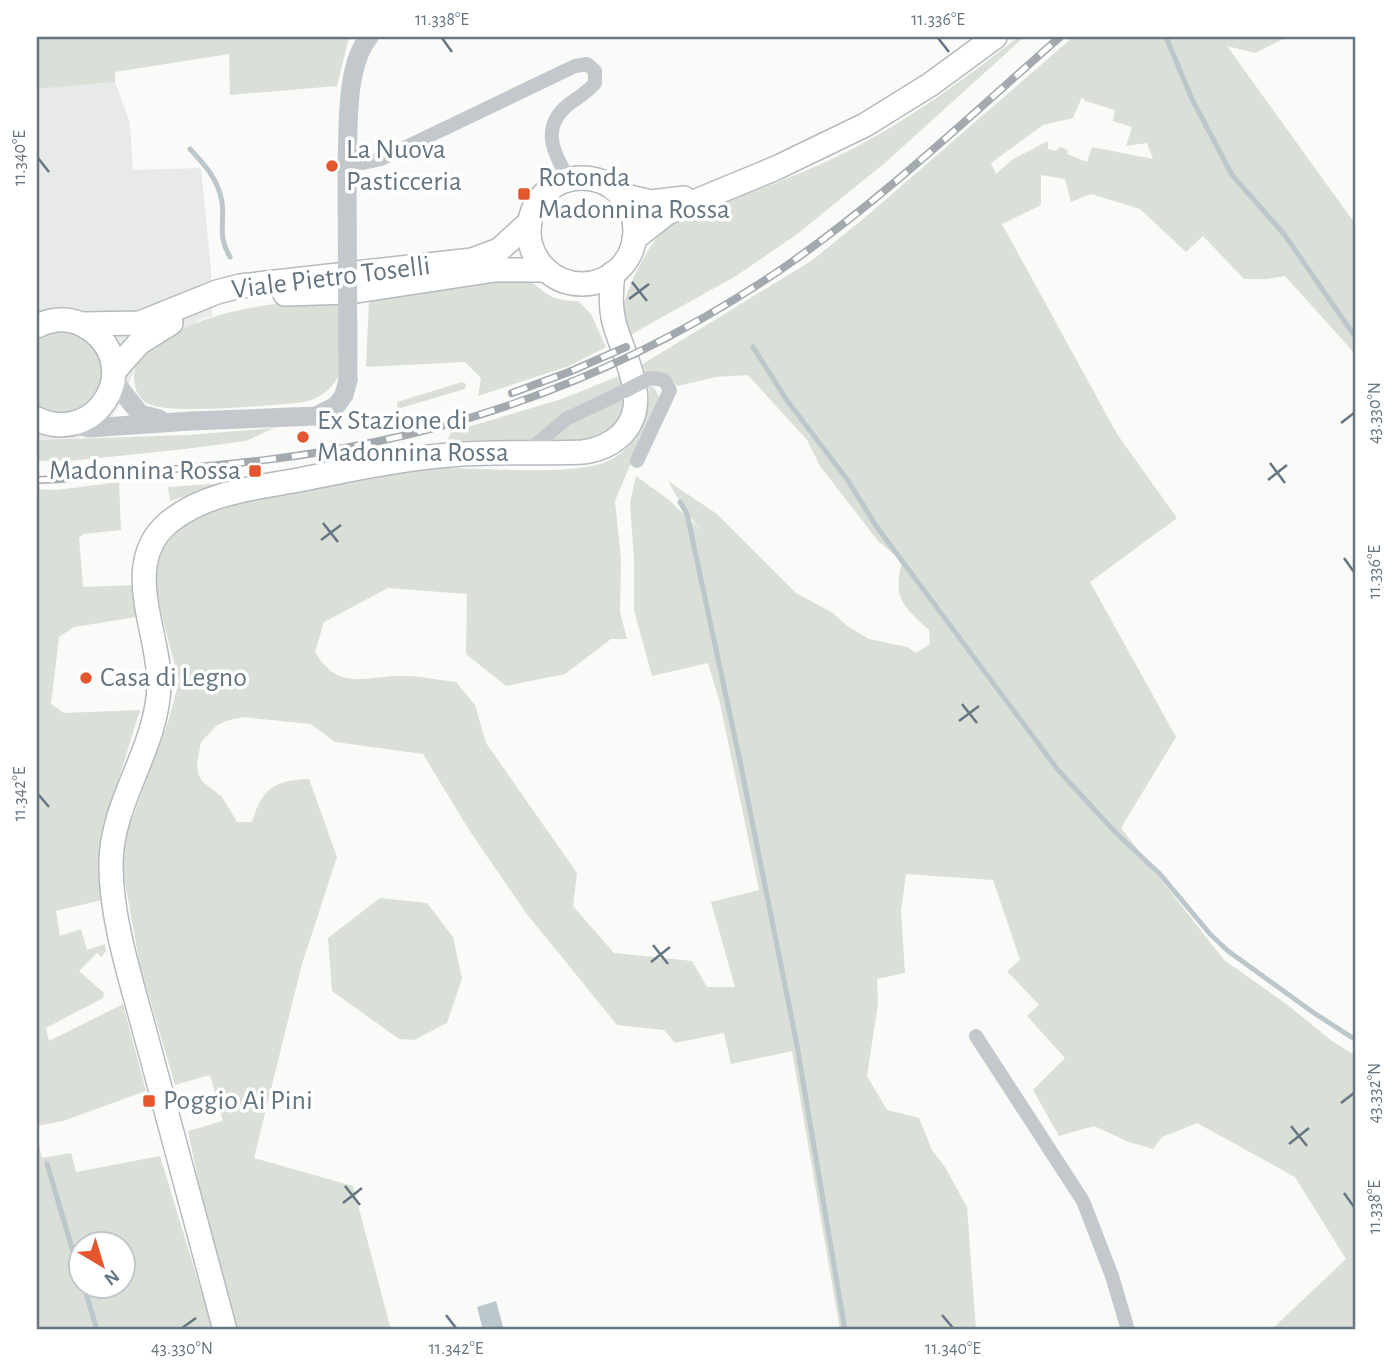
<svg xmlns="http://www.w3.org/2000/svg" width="1393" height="1367" viewBox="0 0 1393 1367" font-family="'Alegreya Sans',sans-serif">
  <rect width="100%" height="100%" fill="#fafaf8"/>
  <path fill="#e8e9e9" d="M115,82L130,123L133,170L201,168L211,269L212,316L201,319L138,361L121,403L108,421L78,438L37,440V89Z"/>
  <g fill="#dadfd7" fill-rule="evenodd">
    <path d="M37,37H353L348,41L337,86L230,95L229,54L115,72V82L37,89Z"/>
    <path d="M1018,37H1024L886,162L796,235L736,276L630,335C627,326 623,317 624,308C625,287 653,237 669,224C722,201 779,184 832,159C901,126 958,84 1018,37Z"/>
    <path d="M1073,37H1287L1255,53L1227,46L1356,225V355L1285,276L1267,279H1244L1203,236L1186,252L1140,209L1091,194L1071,202L1065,179L1041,175V205L1002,224L1117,434L1177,518L1090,582L1176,737L1121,828L1224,960L1285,1003L1332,1041L1356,1056V1330H1271L1346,1259L1295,1177L1197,1123L1162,1137L1153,1149L1129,1142L1094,1126L1059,1136L1033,1090L1065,1058L1027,1016L1039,1005L1007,971L1020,960L993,880L906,874L901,911L905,973L877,979L878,1004L867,1076L887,1110L919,1118L932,1150L945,1167L967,1207L976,1330H840L792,1051L731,1064L724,1033L675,1043L664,1030L617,1025L526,913L469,830L423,754L335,742L311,724L243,717L226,721L216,726L201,742L197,763L198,773L202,781L222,797L237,822H252C262,789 274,780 309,779L337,857L302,964L254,1158L353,1186L391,1330H237L208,1229L188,1131L223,1121L210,1075L175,1085L140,965L123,872L126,835L169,719L179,681L158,601C156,580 155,557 169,540C206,497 306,491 359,481C385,477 412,469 438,468C479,467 574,477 608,461C635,449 653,415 648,386L654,387L659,397L615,501L621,559L620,612L627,639H611L565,674L506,686L466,654L467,594L388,588L324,622L315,652C337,689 360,678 396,676C415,675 436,680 456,682L475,705L486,743L577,873L573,906L614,953L692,961L707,987H735L711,902L759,890L720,703L708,663L652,676L634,610V559L630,503L636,476L669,500L701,530L685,511L668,481L717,514L796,593L833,613L847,626L869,639L907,647L916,653L930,644L929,630C902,605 893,599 902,561L878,541L820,466L807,440L748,375L716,377L678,386L662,374L645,375L641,365L811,261L862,220ZM1082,97L1085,101L1115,110L1113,121L1132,127L1126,146L1147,143L1153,159L1092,147L1087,162L1067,154L1068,150L1060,147L1056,151L1048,149V141L1013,159L996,174L991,163L1043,125L1073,118Z"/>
    <path d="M517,277C545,283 540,302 578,301L591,314L606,347L569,366L478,396L481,378L465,362L366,367L369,300Z"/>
    <path d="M282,303H339V376C328,393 318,400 298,403C268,405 171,415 149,404C139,400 134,389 134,378C134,360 147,350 161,341C198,317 238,309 282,303Z"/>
    <path d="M69,330C76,334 87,337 93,343C96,346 98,353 100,357C116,396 73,428 37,407V338L41,334Z"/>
    <path d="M619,376L624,386L532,441L523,444L493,440L447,441L451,432L562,399Z"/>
    <path d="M462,382L466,384L465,389L397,409V402Z"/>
    <path d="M627,396L624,417L602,439L553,445L545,439L563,427Z"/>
    <path d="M274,428L246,441L185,449L70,461H37V440L189,435Z"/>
    <path d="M119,482L121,530L84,534L79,538L83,587L133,585L136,617L74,627L59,637L51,704L64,713L140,710L100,840L99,864L102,900L56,911L60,936L81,929L87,950L105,944L106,950L102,957L97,953L79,971L104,993L103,998L46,1028L49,1041L123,1004L146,1091L63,1121L37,1126V489L57,490Z"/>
    <path d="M226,483L170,501L168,487Z"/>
    <path d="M380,898L427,903L453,937L462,979L447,1023L414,1040L399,1039L332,991L328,938Z"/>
    <path d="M37,1136L42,1158L71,1153L76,1172L160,1156L213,1330H37ZM122,1244V1286H80V1244Z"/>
  </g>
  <path fill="#bbc7cb" d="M496,1301L504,1330H483L477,1307Z"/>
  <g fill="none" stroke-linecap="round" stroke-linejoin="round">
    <g stroke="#bbc7cb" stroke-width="5">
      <path d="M1166,37L1192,99L1232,175L1284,234L1356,338"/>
      <path d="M190,149C205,165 218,179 222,202C225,224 217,235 230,257"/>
      <path d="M753,347L786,399L849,482L876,526L1058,770L1116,833L1160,874L1210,934L1228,951L1314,1013L1356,1040"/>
      <path d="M680,502L687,514L741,766L796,1040L845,1330"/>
      <path d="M47,1164L80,1275"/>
      <path d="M84,1286L97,1330"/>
    </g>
    <defs>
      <g id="primary">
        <circle cx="582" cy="231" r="53"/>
        <path d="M621,195L651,202L684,198"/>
        <path d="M634,239L667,213L776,168L865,125L931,84L995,37"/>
        <path d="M285,294L350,292L495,270H546"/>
        <path d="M83,324L140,323L217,292L240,286L472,260L499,250L530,222"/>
        <path d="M37,326C54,318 72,317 88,328C146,366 96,447 37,419"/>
        <path d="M115,370L139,343L171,323"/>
        <path d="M225,1330C199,1232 172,1134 146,1036C132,983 110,917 111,862C112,801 157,748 159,686C161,634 119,565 168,523C202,494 252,488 293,481C345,471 398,459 450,455C494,451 539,454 583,452C598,450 611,445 622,434C653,402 623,357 614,322C610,306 611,289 613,273"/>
      </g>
    </defs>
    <use href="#primary" stroke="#b5babe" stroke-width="26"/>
    <g stroke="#c3c8cc" stroke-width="14">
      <path d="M347,162L363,163L381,159L575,66L587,64L595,71V83C588,92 577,98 569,104C540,127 553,153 569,179"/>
      <path d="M526,453L566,419L625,391"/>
      <path d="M637,461L670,390L664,380L650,378"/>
      <path d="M976,1036L1083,1201L1112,1276L1128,1330"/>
    </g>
    <g stroke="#c3c8cc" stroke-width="19">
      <path d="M347,162C349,125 345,67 369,37"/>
      <path d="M114,381L140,414L159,419"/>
      <path d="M72,424L89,428L191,421L316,416L336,406L344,395L348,380"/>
    </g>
    <use href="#primary" stroke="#fff" stroke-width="23"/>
    <defs>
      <g id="rail">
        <path d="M512,393L569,372L626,347"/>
        <path d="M37,480C79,479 121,473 163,470C234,464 305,457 375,442C522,411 662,351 786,266C884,198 971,115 1060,37"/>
      </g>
    </defs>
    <use href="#rail" stroke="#a2aab0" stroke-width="8"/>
    <use href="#rail" stroke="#fff" stroke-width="5" stroke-dasharray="16" stroke-linecap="butt"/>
    <path stroke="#c3c8cc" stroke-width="14" d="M625,391L650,378"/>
    <path stroke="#c3c8cc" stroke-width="19" d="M347,162L348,380"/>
  </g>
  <path fill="none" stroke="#657683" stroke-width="2.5" d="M442,38L452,52M938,38L949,52M38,158L49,172M632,282L647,301M629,299L649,284M1341,423L1354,413M1270,463L1285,483M1268,480L1287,465M323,523L338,542M321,540L341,525M1344,558L1354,572M962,704L977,723M959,721L979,706M38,794L49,807M653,945L668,964M651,962L670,947M1341,1103L1354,1093M1291,1126L1307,1146M1289,1144L1309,1128M345,1186L360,1205M1344,1193L1354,1207M343,1203L362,1188M446,1315L456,1328M942,1315L953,1328M182,1328L196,1318"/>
  <g fill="#e4572e" stroke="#fff" stroke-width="2.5">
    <circle cx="332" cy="166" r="7"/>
    <rect x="517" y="187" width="14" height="14" rx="3.5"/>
    <circle cx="303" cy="437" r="7"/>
    <rect x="248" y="464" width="14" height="14" rx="3.5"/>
    <circle cx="86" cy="678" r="7"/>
    <rect x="142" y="1094" width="14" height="14" rx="3.5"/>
  </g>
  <g text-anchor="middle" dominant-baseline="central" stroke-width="7" stroke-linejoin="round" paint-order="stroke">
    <g font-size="28" fill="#657683" stroke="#fff" text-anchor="start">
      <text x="346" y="150">La Nuova<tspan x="346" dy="32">Pasticceria</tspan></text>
      <text x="538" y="178">Rotonda<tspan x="538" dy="32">Madonnina Rossa</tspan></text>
      <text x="317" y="421">Ex Stazione di<tspan x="317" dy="32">Madonnina Rossa</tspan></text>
      <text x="241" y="471" text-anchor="end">Madonnina Rossa</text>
      <text x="100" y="678">Casa di Legno</text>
      <text x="163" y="1101">Poggio Ai Pini</text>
    </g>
    <g font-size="28" fill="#657683" stroke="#fff">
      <text transform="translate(331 278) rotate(-7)">Viale Pietro Toselli</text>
    </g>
  </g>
  <rect width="1393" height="1367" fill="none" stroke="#ffffff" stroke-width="77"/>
  <g transform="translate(102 1265) rotate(142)"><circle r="33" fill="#ffffff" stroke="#c1c8cd" stroke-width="2"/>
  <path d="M0-5L12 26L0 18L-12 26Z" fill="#e4572e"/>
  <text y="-10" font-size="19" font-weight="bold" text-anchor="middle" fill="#657683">N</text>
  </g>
  <rect x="38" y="38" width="1316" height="1290" fill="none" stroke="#657683" stroke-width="2.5"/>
  <g font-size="18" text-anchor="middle" fill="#657683">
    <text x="442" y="25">11.338°E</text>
    <text x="938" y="25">11.336°E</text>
    <text transform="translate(19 158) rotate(-90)" y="6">11.340°E</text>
    <text transform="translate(1374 413) rotate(-90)" y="6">43.330°N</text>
    <text transform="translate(1374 572) rotate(-90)" y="6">11.336°E</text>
    <text transform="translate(19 794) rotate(-90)" y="6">11.342°E</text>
    <text transform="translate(1374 1093) rotate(-90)" y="6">43.332°N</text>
    <text transform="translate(1374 1207) rotate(-90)" y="6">11.338°E</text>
    <text x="182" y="1354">43.330°N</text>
    <text x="456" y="1354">11.342°E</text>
    <text x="953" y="1354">11.340°E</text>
  </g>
</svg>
